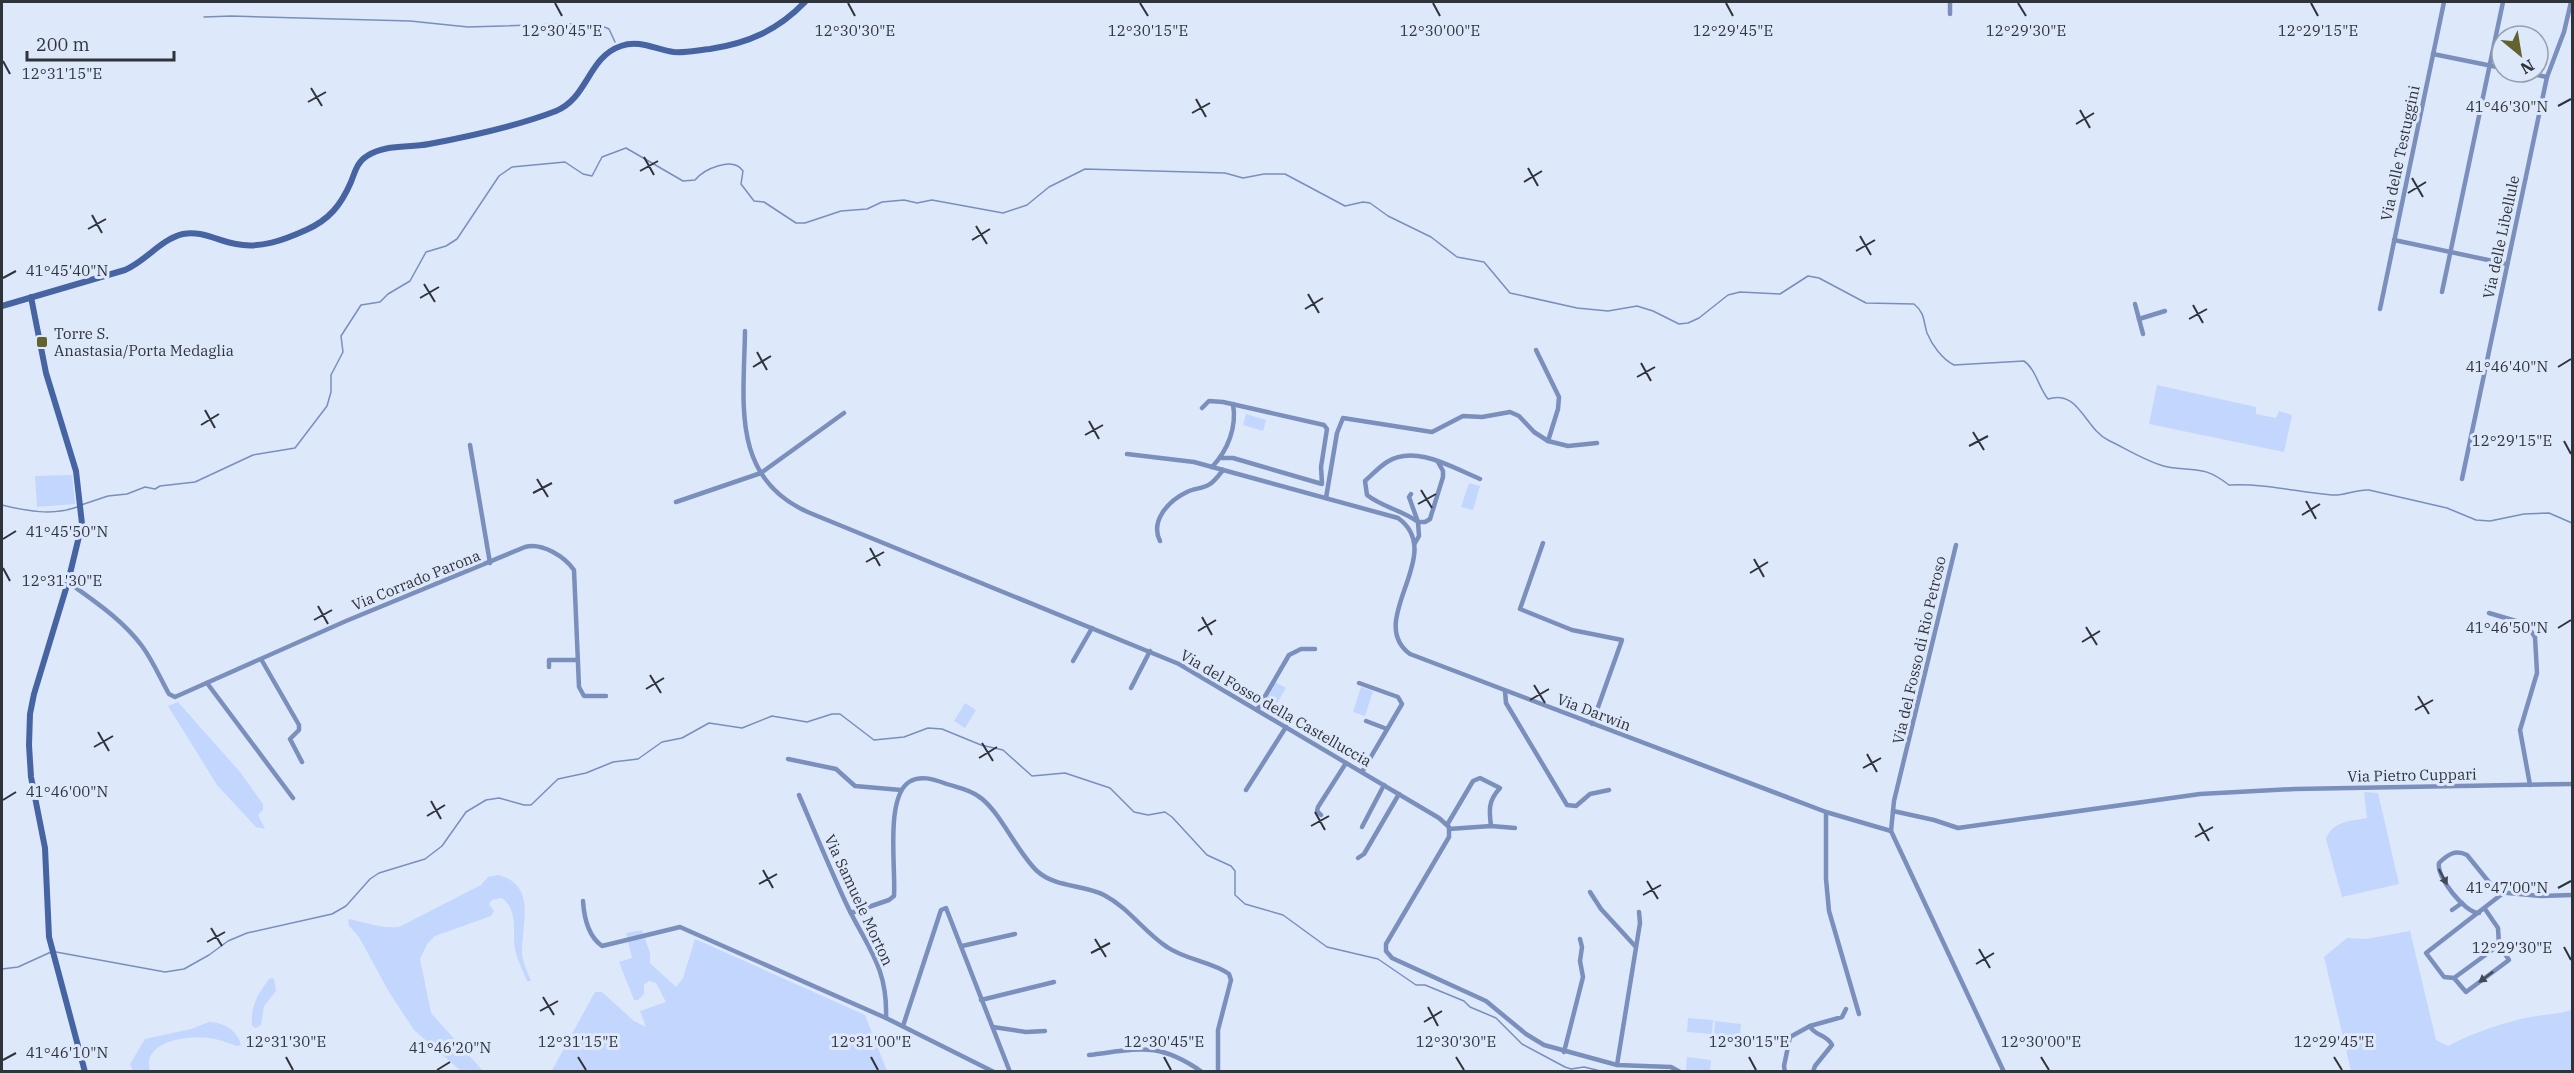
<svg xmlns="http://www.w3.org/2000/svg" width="2574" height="1073" viewBox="0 0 2574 1073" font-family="'IBM Plex Serif',serif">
  <rect width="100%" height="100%" fill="#dee8fb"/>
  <g fill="#c3d6fd">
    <path d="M2157,385L2256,407V414L2276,418L2279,411L2292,415L2284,452L2149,424Z"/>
    <path d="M1246,414L1266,420L1263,431L1243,425Z"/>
    <path d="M72,475L75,504L37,507L35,476Z"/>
    <path d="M1469,483L1480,486L1473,510L1461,507Z"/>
    <path d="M1275,682L1286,688L1273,710L1263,704Z"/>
    <path d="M1361,687L1373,691L1365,716L1353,712Z"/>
    <path d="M178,702L240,772L263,804V810L258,815L265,829L256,827L217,785L168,706Z"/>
    <path d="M965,703L976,710L965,728L954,721Z"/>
    <path d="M2364,792L2378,793L2399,884L2342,897L2326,839C2332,821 2351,821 2367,818Z"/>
    <path d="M498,875C538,885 521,924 522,954C523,963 528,973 531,981H527C523,971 517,960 515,949C512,930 519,912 502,898L492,900L489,904L494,911L491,916L435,936L427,944L420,959L431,1013L483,1071H461L414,1030L389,992L359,937L349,926L348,919C366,922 382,929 399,927L481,885L488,877Z"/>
    <path d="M642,930L650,953V963L676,987L683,978L695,939L865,1015L887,1071L551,1072L595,992H602L634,1021L646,1027L640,1011L666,1002L656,983L649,981L644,985V994L638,1000H634L619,962L632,958L626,933Z"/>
    <path d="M2410,931L2436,1040L2448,1046C2468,1035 2494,1026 2517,1020C2535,1015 2554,1015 2572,1010V1071H2351L2324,957L2347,938L2366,939Z"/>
    <path d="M270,978L274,979L276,991L264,1006L261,1025L256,1028L252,1026C250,1007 258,993 270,978Z"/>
    <path d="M1688,1018L1713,1020L1712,1034L1687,1032Z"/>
    <path d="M1715,1021L1741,1024L1740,1038L1714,1035Z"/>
    <path d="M209,1022C223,1022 238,1031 241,1045L237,1046C228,1043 219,1039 209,1038C187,1035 141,1042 150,1071H133L130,1064L145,1039L191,1029Z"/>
    <path d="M1687,1057L1711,1060L1710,1071L1686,1070Z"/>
  </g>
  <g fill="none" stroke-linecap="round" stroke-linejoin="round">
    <g stroke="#788fbd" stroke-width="1.5">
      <path d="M204,17L231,16L410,21L468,27L595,23L609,29L615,42"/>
      <path d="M2,505C26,511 53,516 77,507"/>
      <path d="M81,505L108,496L127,494L145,487L155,489L160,486L195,482L253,455L295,448L327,406L331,392V375L343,352L341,336L361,305L380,302L388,294L410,281L426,252L446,246L457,239L499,176L512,167L565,162L583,174L592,176L602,157L626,148L683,181L695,180C704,169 733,156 743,171L741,184L754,201L764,202L796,223H805L841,211L867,209L882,202L904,200L917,203L932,200L1003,213L1027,205L1049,187L1085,169L1225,173L1243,178L1264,174H1285L1345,206L1363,202L1370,203L1388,216L1431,237L1457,257L1484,262L1510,293L1577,308L1608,311L1637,306L1653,311L1679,324L1688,323L1699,318L1728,295L1740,292L1780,294L1808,276L1819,278L1866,303L1914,304C1925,313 1923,320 1927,333C1932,345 1942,359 1954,365L2024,361C2035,368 2039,388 2048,399C2079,389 2085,429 2108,440C2125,448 2150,464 2168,467C2197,472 2203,465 2229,485C2264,483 2297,492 2332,495C2345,496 2356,489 2369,490L2447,508L2476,520L2490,521L2524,514L2549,513L2572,523"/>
      <path d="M56,952L165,972L184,969L209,955L228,941L247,933L332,914L346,906L370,879L379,873L425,859L442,846L466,812L486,800L499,798L524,805H531L558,779L586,773L613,762L638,759L662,742L682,738L709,723L742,728L772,716L807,722L832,714H840L874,740L904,737L928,728L942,729L981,745L1003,750L1032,776L1065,773L1110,788L1134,812L1148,815L1165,812L1172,817L1207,855L1231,866L1235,871V895L1245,904L1283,915L1327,947L1378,959L1416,985H1425L1464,1001L1470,1007L1496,1018L1522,1044L1565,1067L1571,1069L1584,1067L1605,1072"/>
      <path d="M2,969L18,967L51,952"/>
    </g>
    <g stroke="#7a8fbb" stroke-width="4.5">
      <path d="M1950,14V2"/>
      <path d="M2433,54L2502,68"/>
      <path d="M2522,72L2547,77"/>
      <path d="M2394,240L2507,264"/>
      <path d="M2442,292L2503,2"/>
      <path d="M2135,304L2143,334"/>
      <path d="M2380,309L2444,2"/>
      <path d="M2139,319L2165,311"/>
      <path d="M745,331C744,403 730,479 810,513L1179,664L1439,818L1449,827V837L1386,944V951L1392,958L1486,1001L1526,1034L1544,1045L1617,1065L1671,1067L1680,1072"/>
      <path d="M1536,350L1559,397L1558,409L1548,441"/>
      <path d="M1202,408L1209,401L1223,402L1324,425L1327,429L1321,467L1322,484L1233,458H1221"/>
      <path d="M470,445L490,563"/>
      <path d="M1127,454L1194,462L1398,518C1448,554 1364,620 1410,654L1826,812L1891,831"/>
      <path d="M1212,467C1228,450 1237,427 1233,404"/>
      <path d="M2462,479L2547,77L2564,32L2571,2"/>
      <path d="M1411,494L1409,497L1418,522H1425L1430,519L1443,477V471L1438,462"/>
      <path d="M1326,498L1337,433L1343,418L1432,432L1463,416L1482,417L1510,412L1519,416L1534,432L1548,441L1568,446L1597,443"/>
      <path d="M676,502L761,473L844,413"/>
      <path d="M1160,541C1150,521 1168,501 1187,492C1194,488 1203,489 1210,484C1215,481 1219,475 1223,470"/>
      <path d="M1415,543L1419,536L1418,522C1402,510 1382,507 1367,495L1365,481C1372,475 1379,467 1387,462C1415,444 1453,468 1480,479"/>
      <path d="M1543,543L1520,609L1572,630L1622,640L1592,724"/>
      <path d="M1956,545L1894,801L1891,831L2004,1072"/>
      <path d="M68,582C94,601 122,619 142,646C153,661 160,678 169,694L175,697L346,621L525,547C542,542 565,557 574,570L579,687L584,696H606"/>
      <path d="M2489,613L2526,624L2535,637L2537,673L2520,730L2530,785"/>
      <path d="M261,659L299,725V730L290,739L302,762"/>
      <path d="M1073,661L1092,628"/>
      <path d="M549,667V660H576"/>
      <path d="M207,683L293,798"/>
      <path d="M1359,683L1398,697L1402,704L1362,772"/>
      <path d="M1131,688L1150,651"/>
      <path d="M1505,691L1506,703L1567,805L1576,806L1590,794L1609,790"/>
      <path d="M1257,710L1289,655L1301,649H1315"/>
      <path d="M1366,721L1387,729"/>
      <path d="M788,759L836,769L855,786L901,790"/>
      <path d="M1246,790L1286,727"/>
      <path d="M799,795C814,830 829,866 845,901C865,945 888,965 886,1018"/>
      <path d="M1893,811L1934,820L1958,828L2200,794L2295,789L2572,784"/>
      <path d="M1826,812V879L1829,911L1859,1014"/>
      <path d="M1321,815L1317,811L1318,807L1346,763"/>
      <path d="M1447,825L1473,781L1480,778L1500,788C1488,801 1489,810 1491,826"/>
      <path d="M1362,827L1384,785"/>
      <path d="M1449,829L1491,826L1515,828"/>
      <path d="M1358,858L1364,854L1399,794"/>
      <path d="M1590,892L1601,909L1635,946"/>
      <path d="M583,901C584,917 588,936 602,946L680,927L886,1018L994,1072"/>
      <path d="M2485,909L2498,928L2499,945L2509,960L2466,992L2454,978L2444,977L2426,953L2502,894"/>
      <path d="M2452,910L2462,903"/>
      <path d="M851,913L889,900L894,896C896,869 885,798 909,782C920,775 933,779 944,783C955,787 969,789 978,796C999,809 1016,851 1037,871C1056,888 1082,884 1104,895C1129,908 1144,932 1167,947C1186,960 1213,962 1229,974L1231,980L1218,1030V1072"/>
      <path d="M2479,913C2465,913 2436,877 2439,863C2447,855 2455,849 2467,855L2497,892L2541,896L2572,895"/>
      <path d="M962,946L1015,934"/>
      <path d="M2454,978L2499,945"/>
      <path d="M981,1000L1054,982"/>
      <path d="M903,1026L941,910L946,908L1010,1072"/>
      <path d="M1810,1026C1814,1036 1827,1034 1832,1045L1815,1066L1813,1072"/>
      <path d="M993,1027L1026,1032L1045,1031"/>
      <path d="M1564,1052L1583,977L1580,961L1582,947L1580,939"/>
      <path d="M1089,1055C1139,1049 1158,1041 1202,1072"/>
      <path d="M1617,1065L1640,923L1639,912"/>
      <path d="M1785,1072L1784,1066L1790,1037L1810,1026L1842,1017L1846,1009"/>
    </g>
    <g stroke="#4663a2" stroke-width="6">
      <path d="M31,297L46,373L76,471L82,524L68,582L34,694L30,714L29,745L31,777L45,848L49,937L85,1072"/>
      <path d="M2,306L125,270C146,261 161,239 183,234C201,230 218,241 236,244C260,249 284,240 306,230C329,220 341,205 351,182C355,172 357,162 367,156C385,144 408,148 429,144C466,137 520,125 556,111C588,98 588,57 621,46C640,39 656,50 674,52C686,53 698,50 710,49C749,43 778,30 805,2"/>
    </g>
  </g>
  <defs><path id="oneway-solid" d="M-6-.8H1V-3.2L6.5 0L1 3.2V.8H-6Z" transform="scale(1.5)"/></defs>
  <g fill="#424a5a">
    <use href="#oneway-solid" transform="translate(2443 877) rotate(62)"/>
    <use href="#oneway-solid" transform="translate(2486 977) rotate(143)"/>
  </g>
  <path fill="none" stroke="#2f333a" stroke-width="2" d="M555,3L562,16M848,3L855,16M1140,3L1148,16M1433,3L1440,16M1726,3L1733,16M2018,3L2026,16M2311,3L2318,16M3,61L10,74M311,88L322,106M1196,99L1206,117M308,102L326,92M2558,106L2571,99M2080,110L2090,128M1192,113L1210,103M2076,124L2094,113M644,157L654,175M1528,168L1538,186M640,171L658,161M2412,178L2423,197M1524,182L1542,171M2408,193L2426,182M92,215L102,233M976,226L987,244M88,229L106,219M1860,236L1871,255M972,240L990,229M1856,251L1875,240M3,278L16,271M424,284L435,302M1308,294L1319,313M420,298L439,287M2193,305L2203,323M1305,309L1323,298M2189,319L2207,309M757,352L767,370M1641,363L1651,381M753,367L771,356M2558,367L2571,359M1637,377L1655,367M205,410L215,428M1089,421L1099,439M201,425L219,414M1973,432L1984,450M1085,435L1103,425M2564,441L2571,454M1969,446L1988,436M537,479L548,497M1421,490L1432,508M533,493L552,483M2306,501L2316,519M1418,504L1436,494M2302,515L2320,504M3,539L16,531M870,548L880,566M1754,559L1764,577M866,562L884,552M3,568L10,581M1750,573L1768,562M318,606L328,624M1202,617L1212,635M314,620L332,610M2086,627L2097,645M2558,628L2571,620M1198,631L1216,620M2082,642L2100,631M650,675L661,693M1534,685L1545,703M646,689L664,678M2418,696L2429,714M1530,700L1549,689M2415,710L2433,700M98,732L109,751M982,743L993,761M94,747L113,736M1867,754L1877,772M979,758L997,747M1863,768L1881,758M3,800L16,792M431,801L441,819M1315,812L1325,830M427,816L445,805M2199,823L2209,841M1311,826L1329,816M2195,837L2213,827M763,870L773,888M1647,881L1658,899M759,884L777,874M2558,888L2571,881M1643,895L1661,885M211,928L222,946M1095,939L1106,957M207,942L225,932M2564,947L2571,960M1979,949L1990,968M1091,953L1110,943M1976,964L1994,953M543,997L554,1015M1428,1007L1438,1026M540,1011L558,1001M1424,1022L1442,1011M286,1057L293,1070M578,1057L586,1070M871,1057L878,1070M1164,1057L1171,1070M1456,1057L1464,1070M1749,1057L1756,1070M2041,1057L2049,1070M2334,1057L2342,1070M3,1060L16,1053M437,1070L450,1062"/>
  <rect fill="#636330" stroke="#dee8fb" stroke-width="2" x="36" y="336" width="12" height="12" rx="3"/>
  <g text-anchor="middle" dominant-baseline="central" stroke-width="6" stroke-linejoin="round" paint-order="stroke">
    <g font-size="15" fill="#2f333a" stroke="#dee8fb">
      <text transform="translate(2400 153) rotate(-78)">Via delle Testuggini</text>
      <text transform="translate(2501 237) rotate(-78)">Via delle Libellule</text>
      <text transform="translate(416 580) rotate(-22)">Via Corrado Parona</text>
      <text transform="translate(1919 650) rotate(-77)">Via del Fosso di Rio Petroso</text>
      <text transform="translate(1276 708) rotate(30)">Via del Fosso della Castelluccia</text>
      <text transform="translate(1594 712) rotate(21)">Via Darwin</text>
      <text transform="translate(2412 775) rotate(-1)">Via Pietro Cuppari</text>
      <text transform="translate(859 900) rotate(65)">Via Samuele Morton</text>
    </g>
    <g font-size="15" fill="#2f333a" stroke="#dee8fb" text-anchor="start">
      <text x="54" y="333">Torre S.<tspan x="54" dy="17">Anastasia/Porta Medaglia</tspan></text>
    </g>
  </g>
  <g font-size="15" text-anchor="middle" fill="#2f333a" stroke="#dee8fb" stroke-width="6" stroke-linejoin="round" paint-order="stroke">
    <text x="855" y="36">12°30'30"E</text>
    <text x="2026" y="36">12°29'30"E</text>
    <text x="562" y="36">12°30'45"E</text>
    <text x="1148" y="36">12°30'15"E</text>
    <text x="1440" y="36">12°30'00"E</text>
    <text x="1733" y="36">12°29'45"E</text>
    <text x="2318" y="36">12°29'15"E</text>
    <text x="62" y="79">12°31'15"E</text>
    <text x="2507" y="112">41°46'30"N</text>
    <text x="67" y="276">41°45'40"N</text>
    <text x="2507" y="372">41°46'40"N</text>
    <text x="2512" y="446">12°29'15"E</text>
    <text x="67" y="537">41°45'50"N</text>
    <text x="62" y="586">12°31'30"E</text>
    <text x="2507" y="633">41°46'50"N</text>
    <text x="67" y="797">41°46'00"N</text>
    <text x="2507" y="893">41°47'00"N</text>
    <text x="2512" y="953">12°29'30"E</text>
    <text x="286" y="1047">12°31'30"E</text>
    <text x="578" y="1047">12°31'15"E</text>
    <text x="871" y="1047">12°31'00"E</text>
    <text x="1164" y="1047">12°30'45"E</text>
    <text x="1456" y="1047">12°30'30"E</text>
    <text x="1749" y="1047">12°30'15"E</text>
    <text x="2041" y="1047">12°30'00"E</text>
    <text x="2334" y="1047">12°29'45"E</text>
    <text x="450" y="1053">41°46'20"N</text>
    <text x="67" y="1058">41°46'10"N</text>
  </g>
  <rect width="2574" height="1073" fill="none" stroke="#2f333a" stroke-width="6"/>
  <g transform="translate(2520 54) rotate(150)"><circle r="28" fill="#dee8fb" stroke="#98a0ae" stroke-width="1.5"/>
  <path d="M0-4.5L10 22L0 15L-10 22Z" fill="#636330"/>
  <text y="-9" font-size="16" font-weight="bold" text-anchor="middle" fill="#2f333a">N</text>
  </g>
  <path d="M27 51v9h147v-9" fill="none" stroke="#2f333a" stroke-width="3"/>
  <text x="36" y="51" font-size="18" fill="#2f333a" stroke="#dee8fb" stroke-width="4.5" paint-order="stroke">200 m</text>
</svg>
